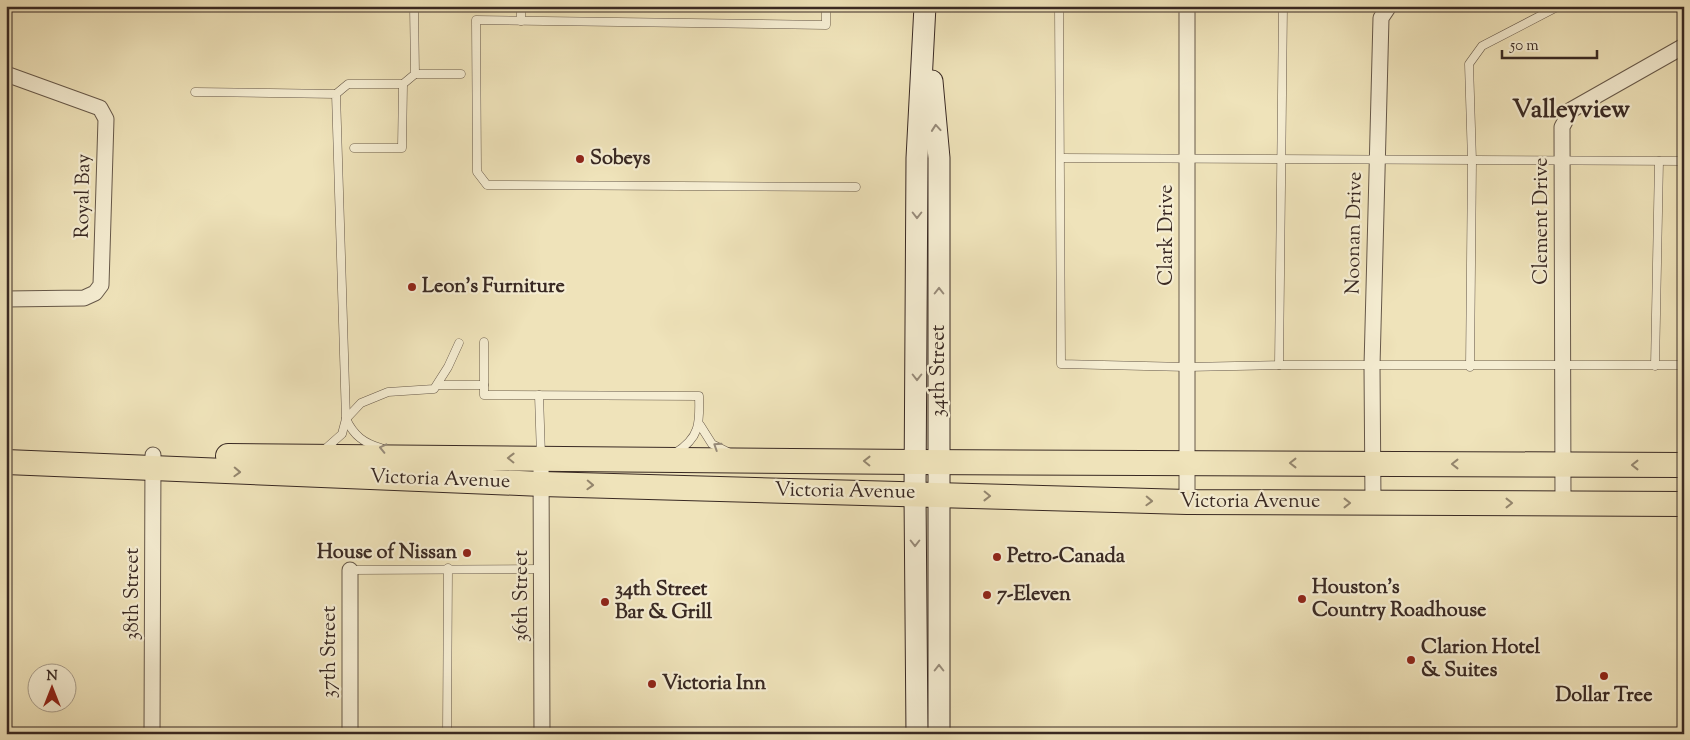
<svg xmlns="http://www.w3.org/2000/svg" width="1690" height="740" viewBox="0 0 1690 740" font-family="'Sorts Mill Goudy',serif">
  <rect width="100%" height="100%" fill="#efe3ba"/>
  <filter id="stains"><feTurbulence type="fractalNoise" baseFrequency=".004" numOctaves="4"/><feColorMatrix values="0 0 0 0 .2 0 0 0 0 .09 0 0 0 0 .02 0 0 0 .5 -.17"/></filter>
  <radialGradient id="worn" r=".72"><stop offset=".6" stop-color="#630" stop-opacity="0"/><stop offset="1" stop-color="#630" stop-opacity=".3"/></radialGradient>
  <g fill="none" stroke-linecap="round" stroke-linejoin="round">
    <defs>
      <g id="lane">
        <path d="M521,6V21"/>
        <path d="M826,6V25L476,20L477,172L487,185L856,187"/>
        <path d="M1059,6L1061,364L1187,367L1279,365L1283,6"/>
        <path d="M415,74H461"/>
        <path d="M195,92L336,94L346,419L342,434L324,450"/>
        <path d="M336,94L348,84H403L415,74L414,6"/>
        <path d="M354,148H402L403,84"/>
        <path d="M1061,158L1684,161"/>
        <path d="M484,342V395L699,396C700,423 700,438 675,453"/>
        <path d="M1279,365H1684"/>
        <path d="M1655,366L1659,161"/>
        <path d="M1470,367L1472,161L1469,64L1482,46L1559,6"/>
        <path d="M438,385H484"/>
        <path d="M539,395L541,456"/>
        <path d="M346,419L361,403L388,392L434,389L448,367L459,343"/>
        <path d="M346,419C354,436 364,443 381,448"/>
        <path d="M700,425L712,444L728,452"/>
        <path d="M350,570L542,569"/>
        <path d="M447,734L448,568"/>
      </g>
      <g id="street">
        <path d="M1187,6V502"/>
        <path d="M6,74L100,108L106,119L101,285L95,293L84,298L6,299"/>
        <path d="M541,458L542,734"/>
        <path d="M1563,502L1562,127L1571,110L1684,46"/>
        <path d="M1373,503L1372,366L1381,18L1389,6"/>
        <path d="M350,570V734"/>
        <path d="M152,734L153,455"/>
      </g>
      <g id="secondary">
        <path d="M932,81L939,158V734"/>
        <path d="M917,734L915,494L917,158L925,6"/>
      </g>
      <g id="primary">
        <path d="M228,456L916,462L1684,465"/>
        <path d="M6,462L542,484L1187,502L1684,504"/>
      </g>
    </defs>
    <use href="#lane" stroke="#665849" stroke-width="9"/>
    <use href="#street" stroke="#665849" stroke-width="17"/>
    <use href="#secondary" stroke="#392923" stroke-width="23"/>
    <use href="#primary" stroke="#392923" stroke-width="26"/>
    <use href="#lane" stroke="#f5edd2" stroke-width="8"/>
    <use href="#street" stroke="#f5edd2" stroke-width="15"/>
    <use href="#secondary" stroke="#f5edd2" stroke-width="21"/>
    <use href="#primary" stroke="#efe3ba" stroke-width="24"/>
  </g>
  <defs><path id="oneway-chevron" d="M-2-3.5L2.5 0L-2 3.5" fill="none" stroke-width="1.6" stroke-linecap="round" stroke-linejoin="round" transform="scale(1.25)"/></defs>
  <g stroke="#978b7a">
    <use href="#oneway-chevron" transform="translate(936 128) rotate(-95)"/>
    <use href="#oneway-chevron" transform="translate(917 215) rotate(90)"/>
    <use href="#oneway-chevron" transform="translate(939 291) rotate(-90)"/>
    <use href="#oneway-chevron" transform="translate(917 377) rotate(90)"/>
    <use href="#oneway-chevron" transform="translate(717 446) rotate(-147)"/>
    <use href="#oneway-chevron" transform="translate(383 448) rotate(-167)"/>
    <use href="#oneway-chevron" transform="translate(915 543) rotate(90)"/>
    <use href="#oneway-chevron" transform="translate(939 668) rotate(-90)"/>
  </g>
  <g stroke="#94866e">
    <use href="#oneway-chevron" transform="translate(511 458) rotate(-179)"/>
    <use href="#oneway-chevron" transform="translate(867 461) rotate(-179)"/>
    <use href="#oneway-chevron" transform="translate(1293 463) rotate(180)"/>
    <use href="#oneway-chevron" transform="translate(1455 464) rotate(-180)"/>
    <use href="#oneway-chevron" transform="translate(1635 465) rotate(-180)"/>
    <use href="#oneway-chevron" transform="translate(237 472) rotate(2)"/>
    <use href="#oneway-chevron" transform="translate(590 485) rotate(2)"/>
    <use href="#oneway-chevron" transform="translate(987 496) rotate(1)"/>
    <use href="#oneway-chevron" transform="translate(1149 501) rotate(2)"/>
    <use href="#oneway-chevron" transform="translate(1347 503)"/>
    <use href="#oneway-chevron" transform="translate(1509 503)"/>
  </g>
  <g fill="#8f2418" stroke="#f5edd2" stroke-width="2">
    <circle cx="580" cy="159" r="5"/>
    <circle cx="412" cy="287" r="5"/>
    <circle cx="467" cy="553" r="5"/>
    <circle cx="997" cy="557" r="5"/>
    <circle cx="987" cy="595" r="5"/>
    <circle cx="1302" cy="599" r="5"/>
    <circle cx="605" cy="602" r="5"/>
    <circle cx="1411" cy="660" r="5"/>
    <circle cx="1604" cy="676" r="5"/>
    <circle cx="652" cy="684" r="5"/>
  </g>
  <g text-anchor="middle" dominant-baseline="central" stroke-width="4.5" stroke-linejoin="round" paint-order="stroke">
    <g font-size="20" font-weight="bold" fill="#392923" stroke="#f5edd2" text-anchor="start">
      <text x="590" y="159">Sobeys</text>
      <text x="422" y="287">Leon's Furniture</text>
      <text x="457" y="553" text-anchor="end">House of Nissan</text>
      <text x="1007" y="557">Petro-Canada</text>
      <text x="1312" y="588">Houston's<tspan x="1312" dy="23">Country Roadhouse</tspan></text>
      <text x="615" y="590">34th Street<tspan x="615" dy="23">Bar &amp; Grill</tspan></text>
      <text x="997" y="595">7-Eleven</text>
      <text x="1421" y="648">Clarion Hotel<tspan x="1421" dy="23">&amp; Suites</tspan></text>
      <text x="662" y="684">Victoria Inn</text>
      <text x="1604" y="696" text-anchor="middle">Dollar Tree</text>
    </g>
    <g font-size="20" fill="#392923" stroke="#f5edd2">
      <text transform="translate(84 196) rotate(-89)">Royal Bay</text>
      <text transform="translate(1542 221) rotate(-90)">Clement Drive</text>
      <text transform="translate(1355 233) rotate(-89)">Noonan Drive</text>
      <text transform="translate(1167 235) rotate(-90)">Clark Drive</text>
      <text transform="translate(939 371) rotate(-90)">34th Street</text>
      <text transform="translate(440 480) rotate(2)">Victoria Avenue</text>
      <text transform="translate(845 492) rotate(1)">Victoria Avenue</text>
      <text x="1250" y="502">Victoria Avenue</text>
      <text transform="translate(133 594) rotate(-90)">38th Street</text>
      <text transform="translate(522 596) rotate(-90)">36th Street</text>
      <text transform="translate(330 652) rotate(-90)">37th Street</text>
    </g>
    <g font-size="25" font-weight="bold" fill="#392923" stroke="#f5edd2">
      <text x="1571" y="111">Valleyview</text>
    </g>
  </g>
  <rect width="1690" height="740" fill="none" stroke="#efe3ba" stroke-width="25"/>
  <rect x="8" y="8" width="1675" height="725" fill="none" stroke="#392923" stroke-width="2.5"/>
  <rect x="12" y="12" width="1665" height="715" fill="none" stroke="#392923"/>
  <g transform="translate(52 688)"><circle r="24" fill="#f5edd2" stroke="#aa9f8c"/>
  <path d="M0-4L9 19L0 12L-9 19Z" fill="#8f2418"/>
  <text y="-8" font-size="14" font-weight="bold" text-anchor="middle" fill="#392923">N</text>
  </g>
  <path d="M1502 50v8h95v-8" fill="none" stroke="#392923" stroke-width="2.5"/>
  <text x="1510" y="50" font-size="15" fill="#392923" stroke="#f5edd2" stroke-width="4" paint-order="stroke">50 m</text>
  <rect width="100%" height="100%" filter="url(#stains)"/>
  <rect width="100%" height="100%" fill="url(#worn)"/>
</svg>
